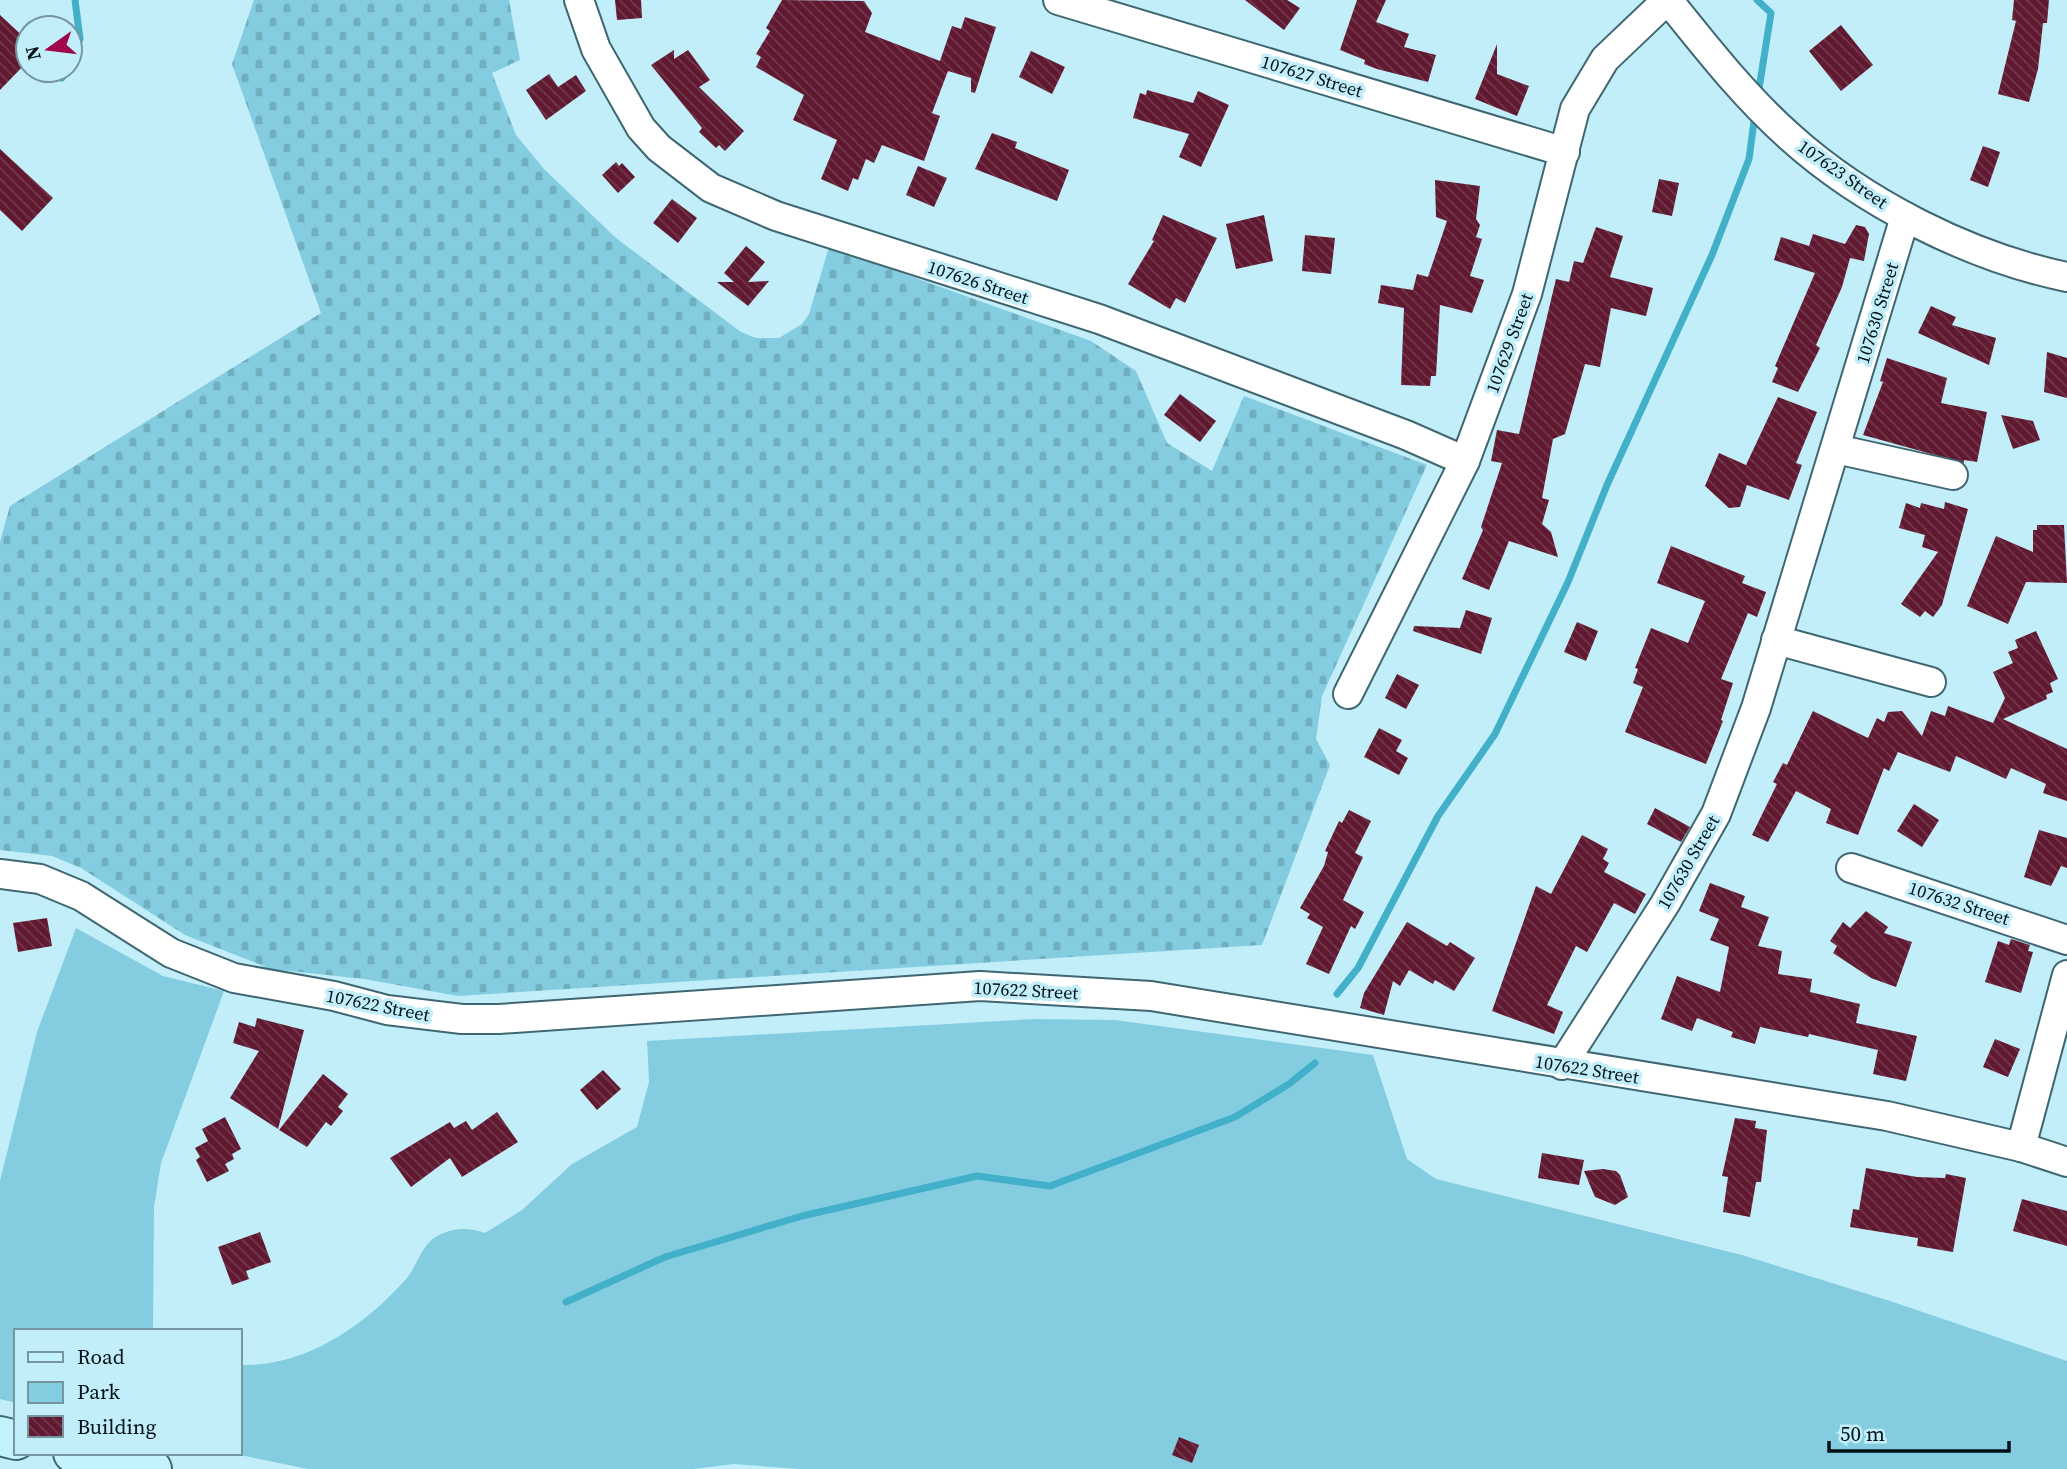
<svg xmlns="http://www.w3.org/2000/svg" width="2067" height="1469" viewBox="0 0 2067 1469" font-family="'Source Serif 4',serif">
  <defs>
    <pattern id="cemetery-stones" width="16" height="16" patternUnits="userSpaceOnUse" patternTransform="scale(1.75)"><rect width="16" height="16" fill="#84cde0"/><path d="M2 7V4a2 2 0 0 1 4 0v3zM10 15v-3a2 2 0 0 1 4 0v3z" fill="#70afbf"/></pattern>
    <pattern id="building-back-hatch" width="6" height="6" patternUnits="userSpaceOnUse" patternTransform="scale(1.75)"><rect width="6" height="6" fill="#601930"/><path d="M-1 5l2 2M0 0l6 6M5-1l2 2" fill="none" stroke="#71394b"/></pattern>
  </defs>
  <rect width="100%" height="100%" fill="#c2eefa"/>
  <g fill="#84cde0">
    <path d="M76,928L163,976L224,991L161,1163L154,1207L153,1331H16V1403L0,1399V1181L37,1032Z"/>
    <path d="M1035,1019L1115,1020L1373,1055L1407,1159L1436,1179L1742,1255L1893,1302L2067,1361V1469H799L734,1464L694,1469H308L230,1453H240V1365C305,1367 365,1326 407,1278C416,1267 422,1246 434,1238C451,1227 467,1227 485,1233L522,1210L572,1164L637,1127L649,1082L647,1041Z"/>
  </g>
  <path fill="url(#cemetery-stones)" d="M254,0H509L520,60L492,73L516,135L544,169L616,238L741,332L756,338H779L802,324L809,314L829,247L1091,341L1136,371L1167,443L1212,471L1244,396L1427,465L1322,696L1316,739L1330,765L1262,945L458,996L364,979L271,969L185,935L81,868L52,856L0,850V542L10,506L321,313L232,64Z"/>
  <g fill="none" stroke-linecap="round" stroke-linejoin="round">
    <g stroke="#42b0c9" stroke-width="7">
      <path d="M1757,0L1771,13L1758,95"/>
      <path d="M70,61L80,39L75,0"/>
      <path d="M62,78L66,70"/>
      <path d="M1337,994L1358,968L1438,816L1495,734L1568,582L1607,485L1712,255L1749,159L1755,114"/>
      <path d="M566,1302L665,1257L802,1216L977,1176L1050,1186L1235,1117L1289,1084L1315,1063"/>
    </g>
  </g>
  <g fill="url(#building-back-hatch)">
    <path d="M615,0H641L642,18L617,20Z"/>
    <path d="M782,0L864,1L872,13L865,32L940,61L952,26L961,29L965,17L996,27L975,93L971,92V78L948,71L932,113L940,116L924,161L882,145L874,163L866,159L858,180L853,178L848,191L821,179L837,140L793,120L804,95L756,67L761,57L756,54L770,31L766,28Z"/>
    <path d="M1245,0H1287L1300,8L1284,30Z"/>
    <path d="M1357,0H1386L1376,22L1409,34L1404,47L1436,55L1428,82L1377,69L1364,64L1365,60L1340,50Z"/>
    <path d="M2014,0H2049L2047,23H2043L2038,69L2029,102L1998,94L2016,21L2012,20Z"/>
    <path d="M0,15L28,41V61L0,90Z"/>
    <path d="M1841,25L1873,65L1841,91L1809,51Z"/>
    <path d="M1497,44V74L1529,86L1517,116L1475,99Z"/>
    <path d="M674,50V59L688,50L710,80L699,87L744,131L725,151L719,145L716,148L699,132L702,128L651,65Z"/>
    <path d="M1031,51L1065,67L1052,94L1019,77Z"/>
    <path d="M549,74L558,87L576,75L586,91L546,120L526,90Z"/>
    <path d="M1147,90L1193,103L1198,91L1229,105L1201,167L1179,157L1189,134L1133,118L1140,93L1146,95Z"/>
    <path d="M992,133L1017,142L1015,148L1069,170L1057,201L975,169Z"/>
    <path d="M1983,146L2000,152L1988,187L1970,180Z"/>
    <path d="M0,149L53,198L22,231L0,210Z"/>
    <path d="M616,162L619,166L622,163L635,177L618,193L602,175Z"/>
    <path d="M918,166L947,178L934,207L906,195Z"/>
    <path d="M1659,179L1679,183L1672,216L1652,212Z"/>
    <path d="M1435,180L1480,186L1476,219L1480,225L1476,237L1482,239L1470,276L1484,280L1472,313L1440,305L1436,376H1431L1430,386L1401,385L1404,308L1378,303L1381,285L1413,290L1417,274L1428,277L1447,221L1436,217Z"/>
    <path d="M672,199L697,218L678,243L653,223Z"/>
    <path d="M1163,215L1217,238L1185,303L1176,298L1170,309L1128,284L1154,241L1152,240Z"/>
    <path d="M1264,215L1273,261L1236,269L1226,224Z"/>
    <path d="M1856,225L1865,227L1869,234L1864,261L1850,258L1842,287L1816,345L1820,348L1798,392L1772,382L1778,368L1775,366L1815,273L1774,260L1781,237L1809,246L1813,234L1845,244Z"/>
    <path d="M1596,227L1623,236L1610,277L1653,288L1646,316L1611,308L1600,367L1585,364L1565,434L1553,439L1542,498L1549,500L1542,524L1551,532L1558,557L1509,541L1489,590L1462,579L1483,530L1481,527L1502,463L1491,461L1497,430L1519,434L1556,279L1569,282L1574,261L1583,263Z"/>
    <path d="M1305,235L1335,238L1331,274L1302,271Z"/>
    <path d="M746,246L765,262L748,282L769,281L748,306L717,282H734L724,273Z"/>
    <path d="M1931,306L1956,317L1952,325L1996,338L1989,365L1918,333Z"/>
    <path d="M2047,352L2067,358V398L2044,392Z"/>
    <path d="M1887,358L1947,378L1941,403L1987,412L1977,462L1964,460V463L1863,435L1883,382L1880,381Z"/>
    <path d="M1180,394L1216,421L1200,442L1164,415Z"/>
    <path d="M1778,397L1817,412L1796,463L1802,465L1789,500L1747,485L1740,507L1729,508L1705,486L1719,453L1746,465Z"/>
    <path d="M2001,415L2033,421L2040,440L2013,449Z"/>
    <path d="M1945,502L1968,509L1942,605L1933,617L1925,611L1920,617L1901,604L1938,552L1922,547L1925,535L1899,528L1906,503L1920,508L1921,503L1944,509Z"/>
    <path d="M2037,525H2064L2067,583L2026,582L2008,624L1967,606L1996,536L2033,552V530H2037Z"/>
    <path d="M1671,546L1745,576L1742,583L1766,592L1757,617L1748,613L1721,679L1733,683L1721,720L1723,721L1706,764L1625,732L1643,687L1633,683L1638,669L1635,668L1651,628L1688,643L1705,601L1657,583Z"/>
    <path d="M1466,610L1492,618L1481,654L1413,631L1414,626L1460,628Z"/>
    <path d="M1577,622L1598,631L1586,661L1564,652Z"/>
    <path d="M2036,631L2058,679L2050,683L2053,692L2046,695L2047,699L2003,719L2067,749V801L2043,793L2046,784L2011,768L2006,779L1956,756L1950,772L1898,752L1889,771L1884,768L1858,835L1826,823L1831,809L1796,791L1768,842L1752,835L1777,784L1773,782L1783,763L1787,765L1813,711L1868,738L1877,718L1884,722L1888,712L1902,711L1922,736L1931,711L1945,716L1948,706L1993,723L2005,698L1993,672L2013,663L2008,652L2018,648L2015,640Z"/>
    <path d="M1397,674L1419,685L1406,709L1385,698Z"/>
    <path d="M1379,728L1402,740L1396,751L1408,758L1399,775L1364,757Z"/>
    <path d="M1914,804L1939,820L1922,847L1897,831Z"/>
    <path d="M1655,808L1690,827L1681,842L1647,824Z"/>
    <path d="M1349,810L1371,821L1355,853L1363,857L1343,900L1364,912L1355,929L1351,926L1329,974L1306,964L1323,927L1307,918L1310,914L1300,908L1324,866L1328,852L1325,851L1339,821L1342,823Z"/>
    <path d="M2039,830L2067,838V868L2061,866L2051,886L2024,877Z"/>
    <path d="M1582,835L1608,849L1603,859L1609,863L1604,872L1646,894L1635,914L1614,903L1587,952L1576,946L1547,1005L1563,1012L1554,1034L1492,1011L1536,886L1551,894Z"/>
    <path d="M1710,883L1745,896L1741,907L1769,917L1758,946L1782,951L1778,974L1812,979L1810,992L1860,1004L1856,1023L1917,1036L1906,1081L1873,1074L1878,1050L1809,1034L1808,1037L1760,1027L1755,1044L1731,1037L1733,1032L1697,1018L1692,1031L1661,1019L1677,976L1720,992L1729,947L1710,940L1719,919L1699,911Z"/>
    <path d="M1866,911L1888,927L1884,933L1912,942L1896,987L1871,978L1833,953L1837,946L1830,941L1843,922L1850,928Z"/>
    <path d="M47,918L52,946L18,952L13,923Z"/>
    <path d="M1407,922L1447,946L1450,942L1475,958L1454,991L1435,980L1433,984L1409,970L1400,986L1393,981L1384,1015L1360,1008L1364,993Z"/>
    <path d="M2011,939L2030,945L2028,951L2033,952L2021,993L1985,982L1998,941L2009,945Z"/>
    <path d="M257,1018L304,1030L278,1129L230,1098L259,1051L233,1043L239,1022L255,1027Z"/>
    <path d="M1995,1039L2020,1049L2008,1077L1983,1067Z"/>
    <path d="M603,1070L621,1089L597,1110L580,1090Z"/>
    <path d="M323,1074L348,1094L338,1107L343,1111L331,1126L326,1122L307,1147L279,1130Z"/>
    <path d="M497,1112L518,1142L462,1177L450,1158L411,1187L390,1158L450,1122L454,1128L466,1121L472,1130Z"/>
    <path d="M225,1117L241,1149L232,1154L234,1159L225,1164L229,1171L207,1182L196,1160L200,1157L195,1148L208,1141L202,1129Z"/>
    <path d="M1735,1118L1756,1121L1755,1128L1767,1130L1761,1182H1756L1750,1217L1723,1212L1728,1177L1722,1176Z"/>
    <path d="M1542,1153L1584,1160L1579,1185L1538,1178Z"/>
    <path d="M1866,1168L1917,1177L1945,1178L1946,1174L1966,1178L1953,1252L1917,1246L1918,1238L1850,1227L1853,1209L1859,1210Z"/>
    <path d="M1603,1169L1616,1171L1620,1175L1628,1197L1615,1205L1595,1197L1584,1171Z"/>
    <path d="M2022,1199L2067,1211V1246L2013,1231Z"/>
    <path d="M260,1232L271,1262L246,1271L249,1279L232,1285L218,1247Z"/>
    <path d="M1179,1437L1199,1445L1192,1463L1172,1455Z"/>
  </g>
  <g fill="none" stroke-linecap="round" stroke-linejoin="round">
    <defs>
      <g id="street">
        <path d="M579,0L596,49L641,128L659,148L711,188L776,216L1099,319L1406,435L1465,461"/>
        <path d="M1058,0L1565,152"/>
        <path d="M1668,0C1706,47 1743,95 1789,136C1863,203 1970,257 2067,277"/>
        <path d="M1836,449L1953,475"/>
        <path d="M1776,640L1931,682"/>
        <path d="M1348,694L1465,461L1527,294L1575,109L1605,59L1667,0"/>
        <path d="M1851,868L2067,940"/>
        <path d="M0,874L40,879L81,896L171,953L234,978L334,996L387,1010L462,1019H499L980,986L1151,996L1887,1116L2021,1147L2067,1162"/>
        <path d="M1562,1065L1665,904L1716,814L1756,708L1905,217"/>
        <path d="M2021,1147L2067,975"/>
      </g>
      <g id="secondary">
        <path d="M0,1436L16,1440"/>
        <path d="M73,1453L152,1469"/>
      </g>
    </defs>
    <use href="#street" stroke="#3e6771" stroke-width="32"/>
    <use href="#secondary" stroke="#3e6771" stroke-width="42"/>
    <use href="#street" stroke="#fff" stroke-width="28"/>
    <use href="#secondary" stroke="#c3f3fd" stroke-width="38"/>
  </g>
  <g text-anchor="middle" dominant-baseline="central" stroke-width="7" stroke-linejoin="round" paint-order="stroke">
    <g font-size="18" fill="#031217" stroke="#c2eefa">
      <text transform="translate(1312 76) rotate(17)">107627 Street</text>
      <text transform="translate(1843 174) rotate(35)">107623 Street</text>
      <text transform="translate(978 282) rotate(18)">107626 Street</text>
      <text transform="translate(1877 313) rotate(-73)">107630 Street</text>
      <text transform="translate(1509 343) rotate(-70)">107629 Street</text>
      <text transform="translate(1688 862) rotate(-60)">107630 Street</text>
      <text transform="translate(1959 903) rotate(18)">107632 Street</text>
      <text transform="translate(1026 990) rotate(3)">107622 Street</text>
      <text transform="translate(378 1005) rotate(11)">107622 Street</text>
      <text transform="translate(1587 1069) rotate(9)">107622 Street</text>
    </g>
  </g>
  <rect x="14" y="1329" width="228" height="126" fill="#c2eefa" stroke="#76969f" stroke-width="2"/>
  <rect x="28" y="1352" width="35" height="10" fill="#c3f3fd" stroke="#76969f" stroke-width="2"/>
  <text x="77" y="1364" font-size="21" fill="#031217">Road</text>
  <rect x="28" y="1382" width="35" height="21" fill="#84cde0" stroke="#76969f" stroke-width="2"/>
  <text x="77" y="1399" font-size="21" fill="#031217">Park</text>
  <rect x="28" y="1416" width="35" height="21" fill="url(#building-back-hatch)" stroke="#76969f" stroke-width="2"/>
  <text x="77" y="1434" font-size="21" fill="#031217">Building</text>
  <g transform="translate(49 49) rotate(256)"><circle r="33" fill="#c2eefa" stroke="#76969f" stroke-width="2"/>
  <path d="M0-5L12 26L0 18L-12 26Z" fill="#a0064a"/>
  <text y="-10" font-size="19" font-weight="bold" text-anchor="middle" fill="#031217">N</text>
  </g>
  <path d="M1829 1441v10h180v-10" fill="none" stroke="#031217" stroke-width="3.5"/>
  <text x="1840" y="1441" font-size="21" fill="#031217" stroke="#c2eefa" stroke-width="5" paint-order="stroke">50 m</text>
</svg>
